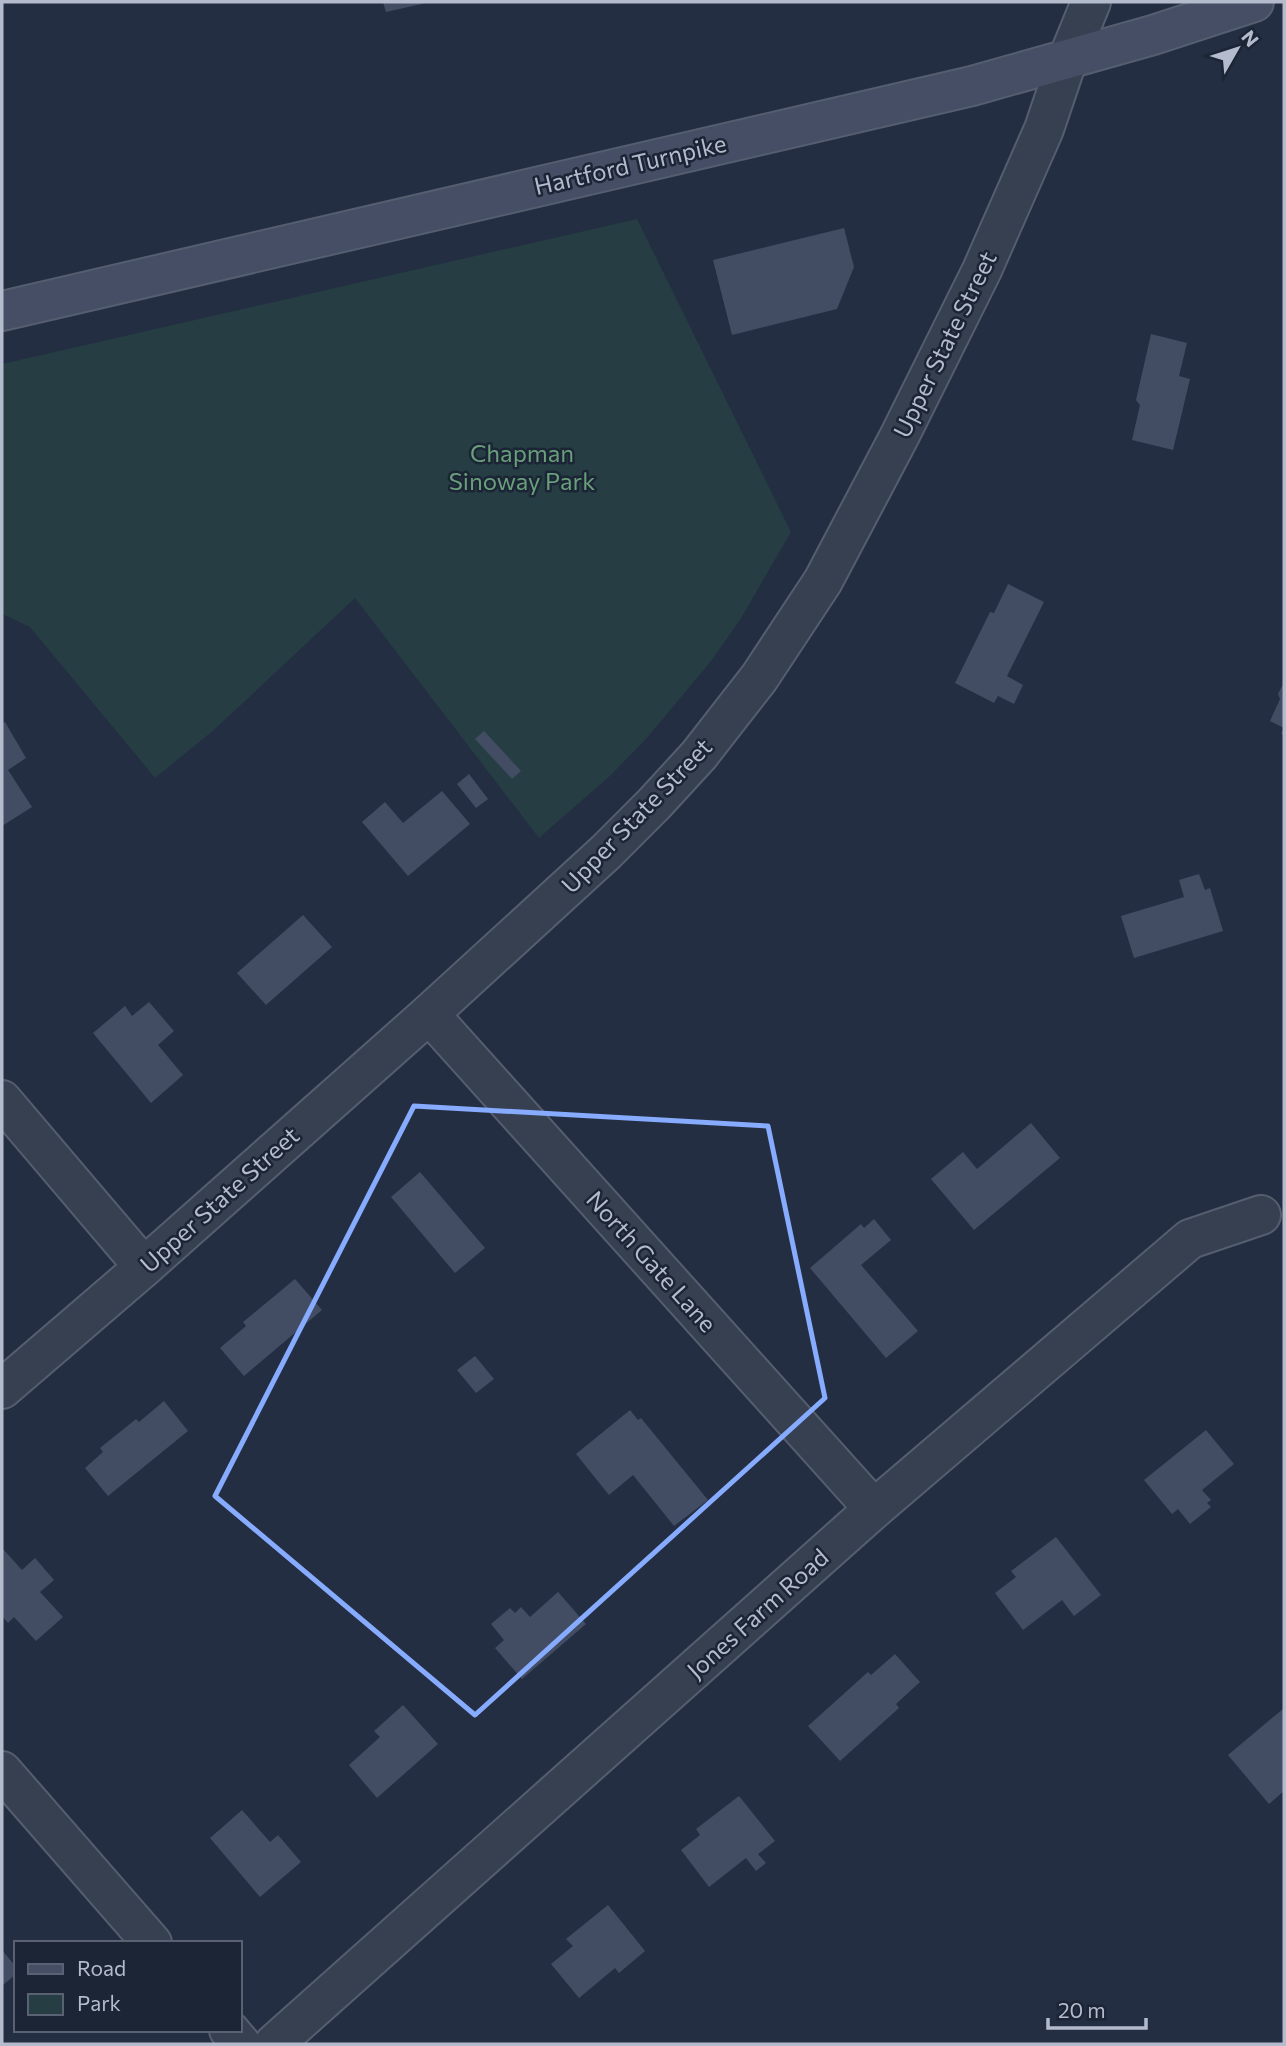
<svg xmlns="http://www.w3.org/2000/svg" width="1286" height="2046" viewBox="0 0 1286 2046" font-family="Commissioner,sans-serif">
  <rect width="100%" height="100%" fill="#232e42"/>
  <path fill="#253d43" d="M637,219L791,532L740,620L711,661L646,739L611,775L539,838L355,598L214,730L155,778L30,627L2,614V364Z"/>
  <g fill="#424d64">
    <path d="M383,2H425L426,3L386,12Z"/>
    <path d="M844,228L854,267L837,309L732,335L713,260Z"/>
    <path d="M1151,334L1187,343L1179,376L1190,379L1173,450L1132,440L1140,405L1136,400Z"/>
    <path d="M1008,584L1044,602L1007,676L1023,685L1014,704L998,696L994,703L955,683L990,612L994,613Z"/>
    <path d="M1284,682V735L1281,734L1284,728L1270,721L1280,699L1278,694Z"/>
    <path d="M5,722L26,758L8,770L32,807L2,826V724Z"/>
    <path d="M484,731L521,771L512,779L475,739Z"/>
    <path d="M469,774L488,799L476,808L457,784Z"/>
    <path d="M442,791L470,824L408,876L362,822L385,802L403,823Z"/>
    <path d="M1199,874L1205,890L1210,888L1223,931L1134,958L1121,916L1184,897L1179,880Z"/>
    <path d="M303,915L332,947L266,1005L237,973Z"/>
    <path d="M149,1002L174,1031L158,1045L183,1075L151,1103L93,1033L125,1006L132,1016Z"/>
    <path d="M1031,1123L1060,1158L974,1230L931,1179L963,1152L977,1169Z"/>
    <path d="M420,1172L485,1248L455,1273L391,1197Z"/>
    <path d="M874,1219L891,1240L861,1265L918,1331L886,1358L810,1268L861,1224L864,1228Z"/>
    <path d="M295,1279L322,1310L244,1376L220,1348L246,1326L243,1322Z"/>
    <path d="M475,1356L494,1379L476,1393L457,1370Z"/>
    <path d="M164,1401L188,1431L108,1496L85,1468L103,1452L100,1448L136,1419L139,1422Z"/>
    <path d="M630,1410L638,1420L641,1418L708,1500L674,1526L633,1475L609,1495L576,1454Z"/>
    <path d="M1206,1430L1234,1464L1202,1490L1211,1500L1207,1503L1211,1507L1190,1524L1178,1509L1172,1514L1144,1480Z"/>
    <path d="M1056,1537L1101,1595L1074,1616L1062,1600L1023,1630L995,1593L1016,1577L1011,1571Z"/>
    <path d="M2,1548L22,1570L35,1558L54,1580L40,1592L63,1617L36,1641L14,1617L8,1623L2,1616Z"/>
    <path d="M558,1592L586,1624L522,1679L495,1648L504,1640L491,1624L510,1608L515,1613L521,1607L530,1617Z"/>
    <path d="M895,1654L920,1682L896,1704L899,1708L840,1761L808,1726L868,1672L871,1675Z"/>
    <path d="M403,1705L438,1744L377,1798L349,1765L380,1737L374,1731Z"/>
    <path d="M1284,1708V1791L1269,1804L1228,1755Z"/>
    <path d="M739,1796L775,1841L758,1854L766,1863L756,1871L746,1858L709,1887L681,1850L700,1835L696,1829Z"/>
    <path d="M242,1810L270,1842L278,1835L301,1862L260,1897L210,1838Z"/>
    <path d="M608,1905L645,1951L619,1973L615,1968L579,1998L551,1964L573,1946L566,1939Z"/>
    <path d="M2,1950L16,1967V1974L2,1986Z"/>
  </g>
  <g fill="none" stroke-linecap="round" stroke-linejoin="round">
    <defs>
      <g id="minor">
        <path d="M429,1014L874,1509"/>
        <path d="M2,1100L144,1267"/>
        <path d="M2,1389L144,1267L429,1014L606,852L654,804L699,755L759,678L823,581L899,437L982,270L1044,129L1067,61L1091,2"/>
        <path d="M2,1771L152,1943"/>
        <path d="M229,2030L241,2044"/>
        <path d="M274,2044L874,1509L1190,1239L1261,1215"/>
      </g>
      <path id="secondary" d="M2,311L972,86L1153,35L1254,2"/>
    </defs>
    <use href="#minor" stroke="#555e6f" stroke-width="42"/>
    <use href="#secondary" stroke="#555e6f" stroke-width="42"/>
    <use href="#minor" stroke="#374051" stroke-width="38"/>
    <use href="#secondary" stroke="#454e65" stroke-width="38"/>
  </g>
  <path fill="none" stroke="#86abff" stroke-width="5" stroke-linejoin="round" d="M414,1106L768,1126L825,1398L475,1715L215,1496Z"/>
  <g text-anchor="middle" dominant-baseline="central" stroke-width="5" stroke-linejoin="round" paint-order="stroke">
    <g font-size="24" fill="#b4bbcc" stroke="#1c2536">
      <text transform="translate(630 164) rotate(-13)">Hartford Turnpike</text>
      <text transform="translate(944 344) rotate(-64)">Upper State Street</text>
      <text transform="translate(636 815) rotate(-46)">Upper State Street</text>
      <text transform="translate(219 1199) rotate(-42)">Upper State Street</text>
      <text transform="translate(652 1261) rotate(48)">North Gate Lane</text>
      <text transform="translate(757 1613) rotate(-42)">Jones Farm Road</text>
    </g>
    <g font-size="24" fill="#699f7a" stroke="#1c2536">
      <text x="522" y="452">Chapman<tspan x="522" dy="28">Sinoway Park</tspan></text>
    </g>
  </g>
  <rect width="1286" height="2046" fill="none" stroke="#b4bbcc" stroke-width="7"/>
  <rect x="14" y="1941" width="228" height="91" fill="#1c2536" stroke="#596172" stroke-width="2"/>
  <rect x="28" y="1964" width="35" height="10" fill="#454e65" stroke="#596172" stroke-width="2"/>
  <text x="77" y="1976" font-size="21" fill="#b4bbcc">Road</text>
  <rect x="28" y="1994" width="35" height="21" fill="#253d43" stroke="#596172" stroke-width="2"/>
  <text x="77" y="2011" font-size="21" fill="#b4bbcc">Park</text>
  <g transform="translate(1237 49) rotate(51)" stroke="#1c2536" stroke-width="5" paint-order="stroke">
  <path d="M0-5L12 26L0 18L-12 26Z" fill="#b4bbcc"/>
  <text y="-10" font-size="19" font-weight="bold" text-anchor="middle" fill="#b4bbcc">N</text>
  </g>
  <path d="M1048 2018v10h98v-10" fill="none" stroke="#b4bbcc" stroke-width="3.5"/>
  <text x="1058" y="2018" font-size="21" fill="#b4bbcc" stroke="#1c2536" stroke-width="5" paint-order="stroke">20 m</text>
</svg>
